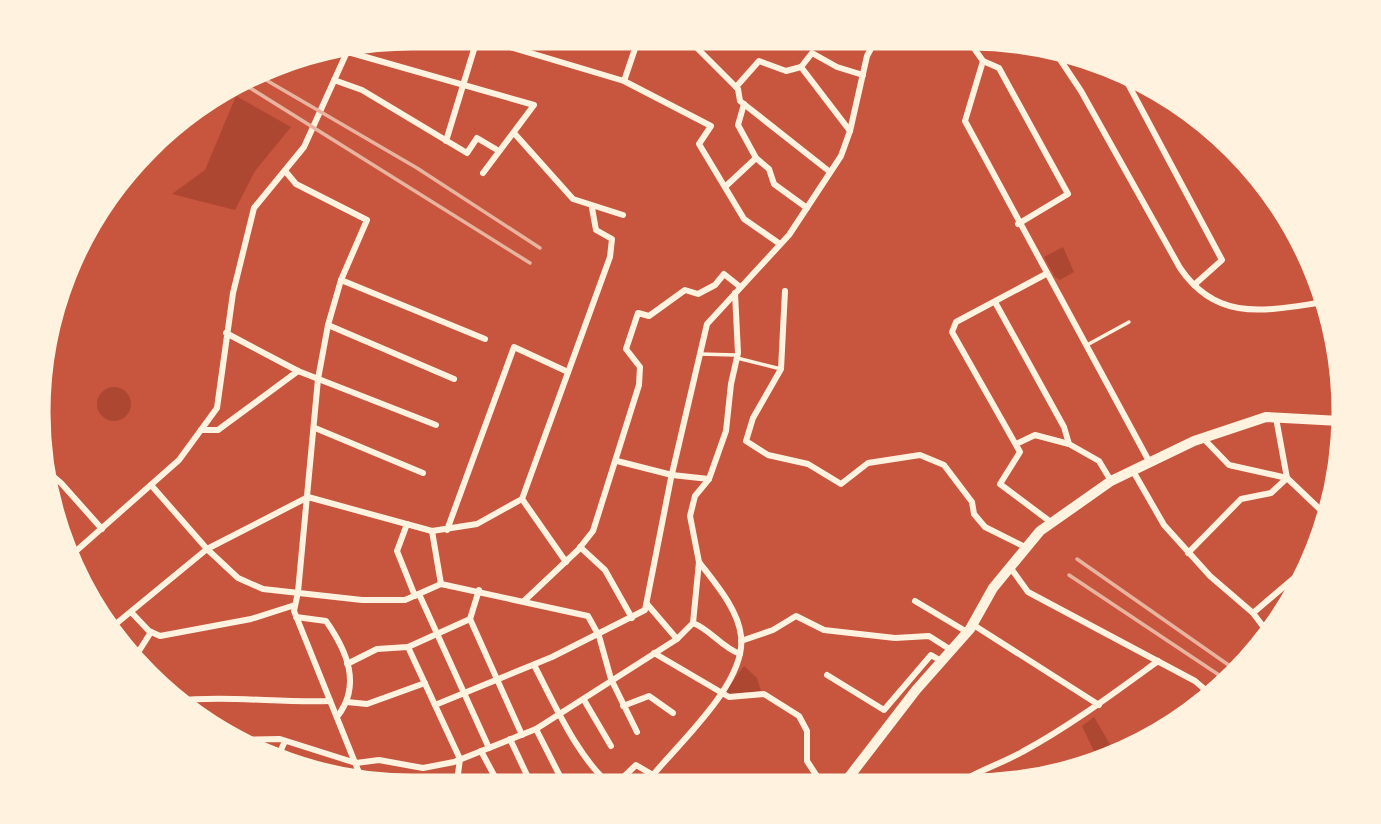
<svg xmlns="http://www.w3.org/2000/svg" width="1381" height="824" viewBox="0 0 1381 824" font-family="'Roboto Condensed',sans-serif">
  <rect width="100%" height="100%" fill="#c8553d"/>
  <g fill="#ae4732">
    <path d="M236,96L291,127L255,171L235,210L172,194L205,170Z"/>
    <path d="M1063,247L1074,272L1060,280L1055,277L1044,257Z"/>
    <circle cx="114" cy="404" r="17"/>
    <path d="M744,666L757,678L761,691L728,694L725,692Z"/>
    <path d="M1094,717L1118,758L1101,766L1082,726Z"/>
  </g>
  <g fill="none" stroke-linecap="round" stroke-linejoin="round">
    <g stroke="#fff3e0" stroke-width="3.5">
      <path d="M1087,345L1129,322"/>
      <path d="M700,354L735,355L737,358L781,369"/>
    </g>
    <g stroke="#fff3e0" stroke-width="6">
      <path d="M463,33L624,81L711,126L699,144L744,219L780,244"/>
      <path d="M653,34L696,47L718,34"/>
      <path d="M972,34L971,44L983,61L965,121L1150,463"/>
      <path d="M1051,46L1081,91L1180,268C1218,324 1268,310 1325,302"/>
      <path d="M696,47L738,89L740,101L830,172"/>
      <path d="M348,52L534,105L483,173"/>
      <path d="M983,61L999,68L1068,194L1018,224"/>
      <path d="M801,67L812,53L837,67L863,75"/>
      <path d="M1119,67L1222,260L1194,285"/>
      <path d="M334,80L362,90L467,153L477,138L499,151"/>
      <path d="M624,81L640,34"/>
      <path d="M736,87L759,61L786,71L801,67L850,131"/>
      <path d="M744,104L738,125L756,158L769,169L774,184L807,208"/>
      <path d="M514,133L573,199L623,215"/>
      <path d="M446,141L479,33"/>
      <path d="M286,172L296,184L367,220L341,280L328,325L318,379L298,592L294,611L364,785"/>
      <path d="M726,186L756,158"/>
      <path d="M1046,274L956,322L952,332L1020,452L1000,484L1052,523"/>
      <path d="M341,280L485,339"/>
      <path d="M785,291L781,369L753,418L746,441L768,455L808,464L841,484L868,463L920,455L944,465L972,502L974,514L985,527L1025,547"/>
      <path d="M995,302L1064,427L1069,444L1099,461L1111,481"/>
      <path d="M328,325L454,379"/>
      <path d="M226,333L298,371L436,425"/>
      <path d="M1276,418L1287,478L1328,517"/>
      <path d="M315,428L423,473"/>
      <path d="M201,430H218L298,371"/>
      <path d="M1203,438L1229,465L1287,478"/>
      <path d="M1016,444L1035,435L1069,444"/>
      <path d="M617,461L672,475L709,479"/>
      <path d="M42,467L61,483L102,529"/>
      <path d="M1133,471L1164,525L1210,576L1253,613L1271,637"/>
      <path d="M151,485L207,549L238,578L263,589L362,600H405L441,584L588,616L599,636L611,679L637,732"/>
      <path d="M308,497L432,531L477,524L522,499L610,257L612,239L596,230L592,208"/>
      <path d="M522,499L566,562"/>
      <path d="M407,524L397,551L415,596"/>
      <path d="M447,530L514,347L568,372"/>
      <path d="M432,531L441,584"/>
      <path d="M580,547L605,570L632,618"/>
      <path d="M1188,553L1241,499L1271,493L1287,478"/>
      <path d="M67,559L179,460L217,408L233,293L254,208L304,147L351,43"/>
      <path d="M1010,567L1028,592L1195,681L1216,699"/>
      <path d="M419,594L489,748"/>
      <path d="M524,601L578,550L593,531L639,385L640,367L626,349L638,313L649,316L685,290L698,294L715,285L724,274L739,286"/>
      <path d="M915,601L967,632"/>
      <path d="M647,604L677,639"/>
      <path d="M131,612L149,631L160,636L251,619L295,605"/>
      <path d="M1253,613L1307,567"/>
      <path d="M296,617L326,621C347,651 362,685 337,717"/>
      <path d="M470,619L522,735"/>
      <path d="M693,623L699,562L690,516L695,496L709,479L726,431L731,384L738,353L735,293"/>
      <path d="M693,623C711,630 721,647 740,654"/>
      <path d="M972,624L1099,705"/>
      <path d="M106,632L207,549L308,497"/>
      <path d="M741,641L773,630L796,616L824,630L895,638L929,636L951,650"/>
      <path d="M408,647L460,759L458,774L450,790"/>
      <path d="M654,653L729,697L764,694L799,716L807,731V761L826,790"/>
      <path d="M132,662L151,632"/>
      <path d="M347,664L377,649L408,647L470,619L479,590"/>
      <path d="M534,665C554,703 579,761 613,787"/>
      <path d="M827,675L884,710L931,655L941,661"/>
      <path d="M584,700L611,746"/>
      <path d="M174,701C226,695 278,703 330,701"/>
      <path d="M347,702L367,704L425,683"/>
      <path d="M435,705L552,657L645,610L671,478L707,324L789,235L841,156L850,131L867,56L876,39L885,34"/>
      <path d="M623,706L649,696L673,713"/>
      <path d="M536,729L567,790"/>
      <path d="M510,739L534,790"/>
      <path d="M227,740L280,739L356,763L379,760L423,768L454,762L536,729L677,639L693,623"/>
      <path d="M481,751L502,790"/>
      <path d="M275,763L285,741"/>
      <path d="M305,773L363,785"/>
      <path d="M601,790L613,787L636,765L653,775C680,742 747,682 741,636C738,609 715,583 699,562"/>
      <path d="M961,790L959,783C979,770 1001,764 1022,752C1070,726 1114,693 1158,661"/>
    </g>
    <path stroke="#fff3e0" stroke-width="10" d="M839,790L916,690L970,629L993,588L1040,531L1111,481L1194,441L1266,417L1340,421"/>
    <g stroke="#e9b49f" stroke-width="3.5">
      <path d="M254,73L417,168L540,248"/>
      <path d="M239,81L530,263"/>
      <path d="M1077,559L1240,673"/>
      <path d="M1069,575L1231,683"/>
    </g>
  </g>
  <path d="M0 0H1381V824H0ZM412 46H970A366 366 0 0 1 1336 412V412A366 366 0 0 1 970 778H412A366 366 0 0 1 46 412V412A366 366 0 0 1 412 46Z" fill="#fff3e0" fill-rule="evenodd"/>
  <path fill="none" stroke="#fff3e0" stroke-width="9" d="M412 46H970A366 366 0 0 1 1336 412V412A366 366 0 0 1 970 778H412A366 366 0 0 1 46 412V412A366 366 0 0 1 412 46Z"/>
</svg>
